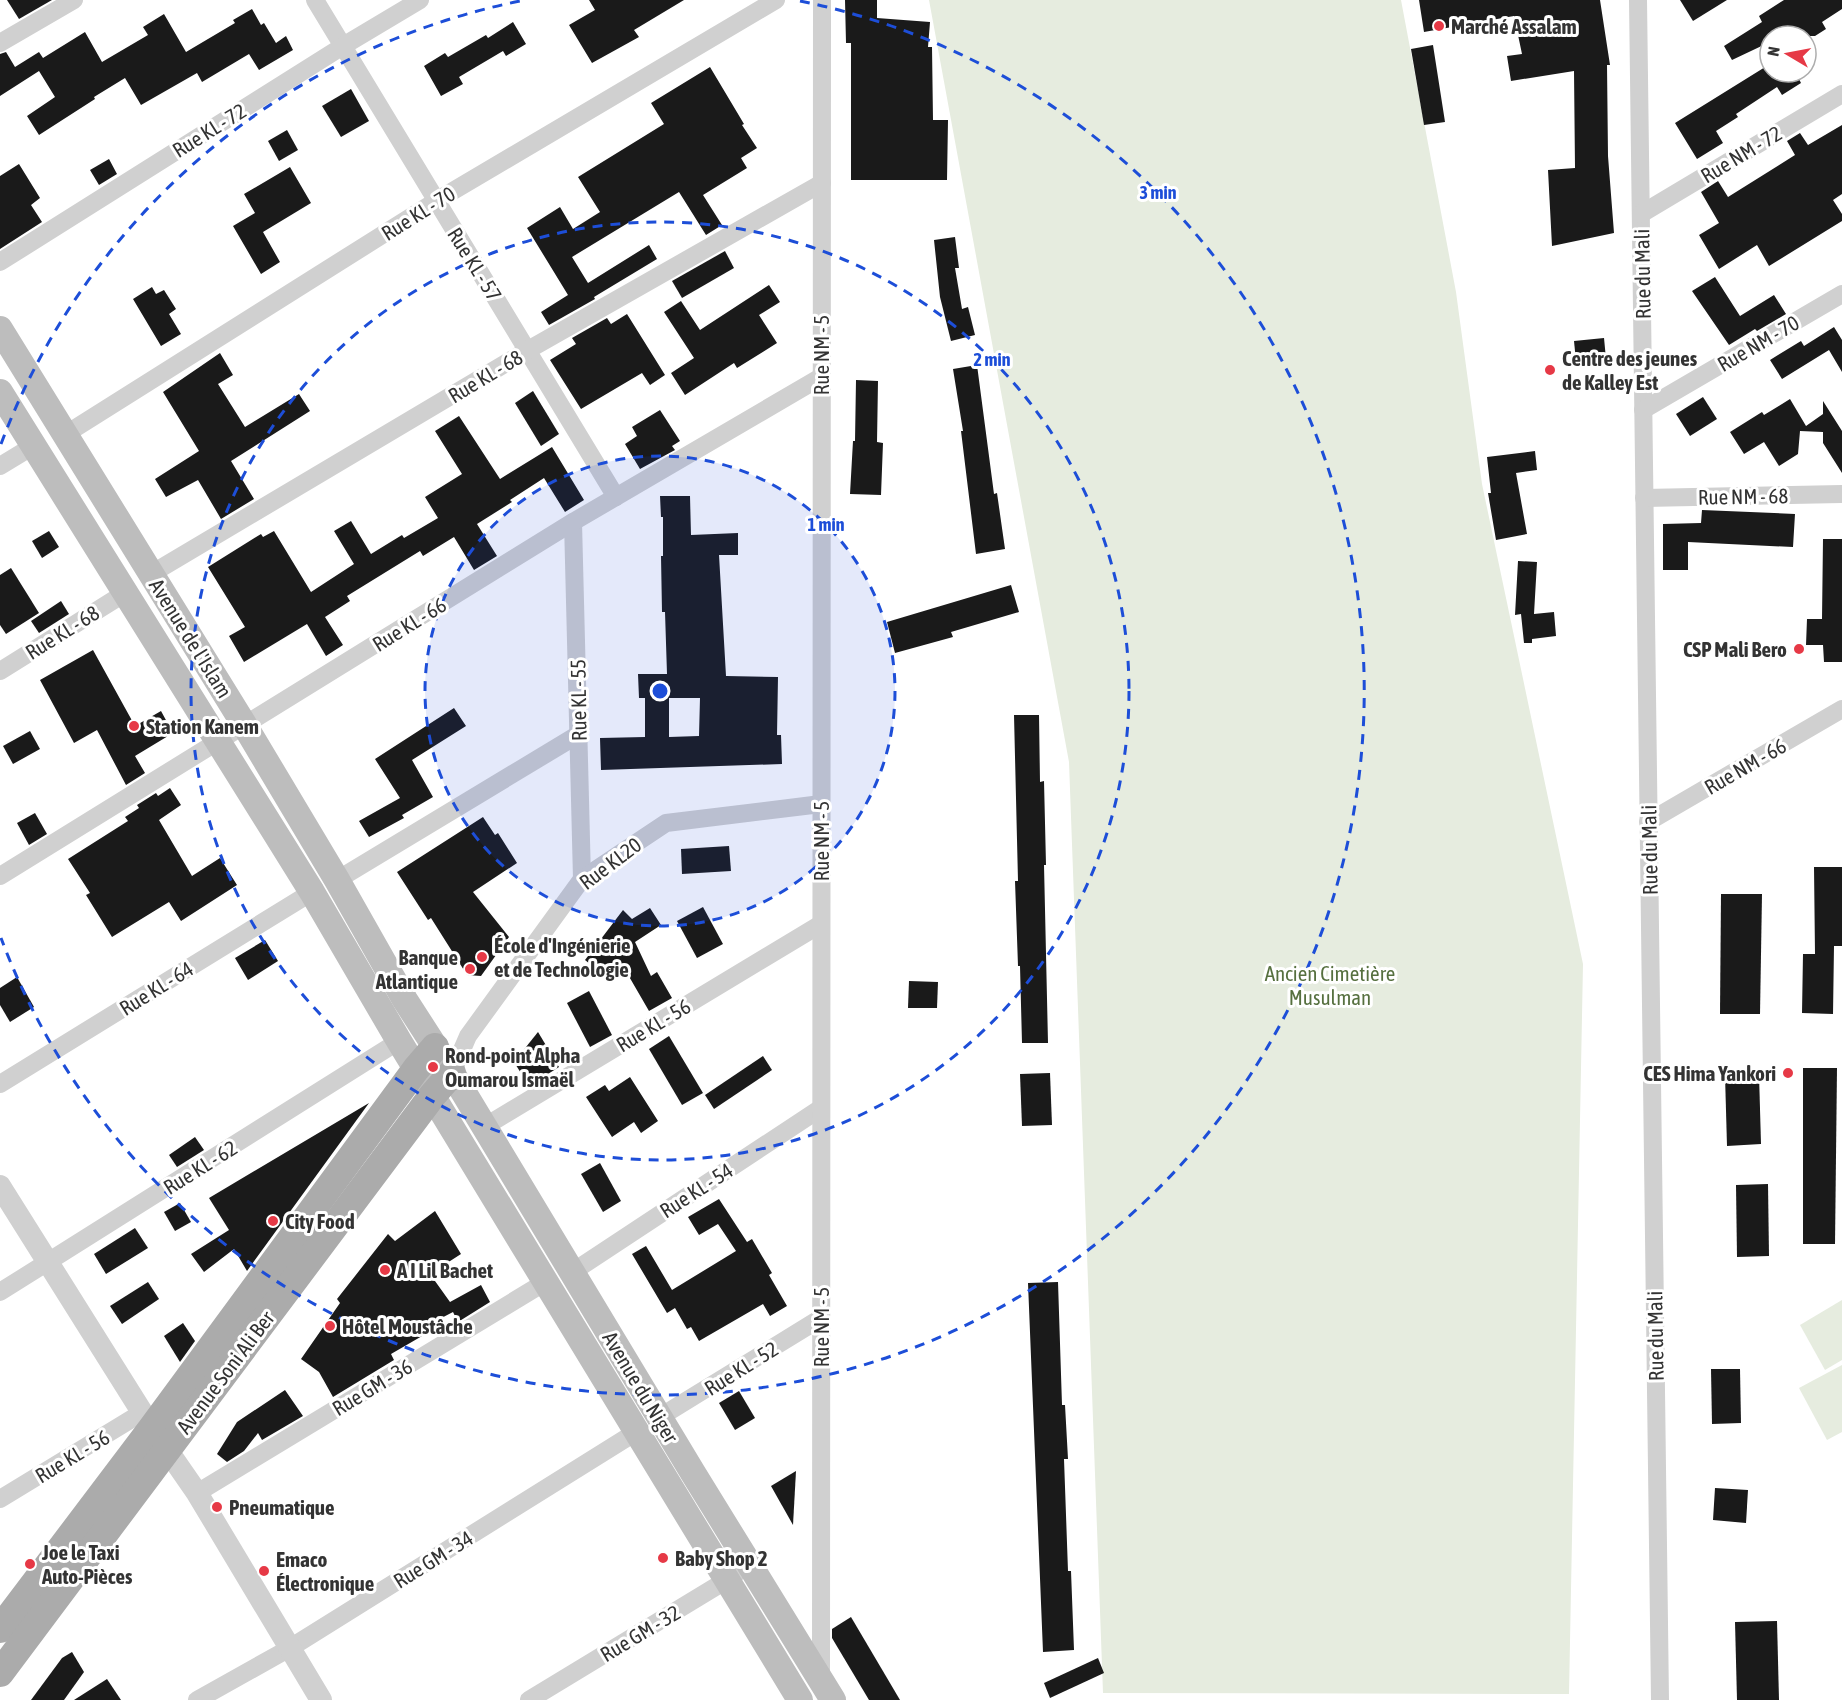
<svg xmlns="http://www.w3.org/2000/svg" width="1842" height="1700" viewBox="0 0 1842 1700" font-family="'Asap Condensed',sans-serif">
  <rect width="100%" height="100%" fill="#fff"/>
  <g fill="#e6ecdf">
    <path d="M929,0H1401L1456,292L1482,484L1583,964L1569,1694L1103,1693L1069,762Z"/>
    <path d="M1842,1300V1360L1825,1370L1800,1325Z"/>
    <path d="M1842,1365V1432L1827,1440L1799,1388Z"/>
  </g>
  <g fill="#1a1a1a" fill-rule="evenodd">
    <path d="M7,0H52L19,19Z"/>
    <path d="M589,0H684L634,30L639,37L592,63L569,25L595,10Z"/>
    <path d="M845,0H877V18L930,22L928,47H932L933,120H948L947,180H851V43H846Z"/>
    <path d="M1419,0H1600L1610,65H1607L1608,156L1614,233L1552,246L1548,170L1575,168L1574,71L1511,81L1507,56L1522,54L1514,16L1424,32Z"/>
    <path d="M1680,0H1727L1693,21Z"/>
    <path d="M1784,0H1842V9L1822,22L1826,29L1815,36H1770V42L1732,60L1724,46L1762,22L1759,16Z"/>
    <path d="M252,9L261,25L264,23L276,43L286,36L293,50L259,70L249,54L202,82L197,73L141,105L125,78L94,97L95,99L39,135L27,116L55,97L39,71L0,96V54L6,52L15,67L39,52L43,58L85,32L102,62L148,35L143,27L164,14L186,52L235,23L233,20Z"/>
    <path d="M513,22L526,44L506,56L503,51L459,77L463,84L441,96L424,66L445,53L448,57L486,35L488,38Z"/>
    <path d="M1433,45L1445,122L1424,125L1411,49Z"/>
    <path d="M1770,64V72H1801L1797,75L1801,83L1782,95L1777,87L1736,114L1738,117L1716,131L1723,143L1697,159L1675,123Z"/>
    <path d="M710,67L744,124L742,125L757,148L741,158L747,168L703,195L722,225L706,235L679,192L572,257L588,283L649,245L657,259L594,297L595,299L549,325L541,312L568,295L527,228L560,207L573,229L600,212L578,177L664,124L651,103Z"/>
    <path d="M351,89L369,121L341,137L322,106Z"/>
    <path d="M1842,125V194L1833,200L1842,214V221L1769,266L1757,245L1719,269L1699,235L1719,223L1701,192L1718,181L1728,197L1795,155L1787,141L1800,133L1808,145Z"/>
    <path d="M287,130L298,150L279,161L268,141Z"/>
    <path d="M109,159L117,174L99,185L90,170Z"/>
    <path d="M19,164L40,198L31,205L42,222L0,249V176Z"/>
    <path d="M290,167L311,203L263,232L280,262L261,274L233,226L255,213L244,194Z"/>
    <path d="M955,237L959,268H955L962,309L968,307L975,335L951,341L940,297L934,240Z"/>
    <path d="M725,251L734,268L682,298L672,281Z"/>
    <path d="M1715,277L1740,316L1774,295L1786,314L1757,331L1755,329L1729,345L1692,291Z"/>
    <path d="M769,285L780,302L759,315L777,343L737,368L734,363L685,395L671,373L694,358L664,312L681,301L700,330Z"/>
    <path d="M152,287L156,294L164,290L176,309L169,314L181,334L161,346L133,299Z"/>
    <path d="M627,314L665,375L650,385L642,373L581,409L550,360L576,344L572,338L607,318L611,324Z"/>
    <path d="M1834,327L1842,340V372L1829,350L1782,379L1770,360L1801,341L1804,346Z"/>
    <path d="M1604,338L1606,359L1576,361L1574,341Z"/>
    <path d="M220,353L233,375L218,384L245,427L299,394L310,411L231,461L254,499L221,519L198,480L166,497L155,479L199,451L163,392Z"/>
    <path d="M977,365L994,494L997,493L1005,549L976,554L961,431H963L953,369Z"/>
    <path d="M856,380L878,381L877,442L883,443L881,495L850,494L853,441H855Z"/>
    <path d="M533,391L559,434L541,446L515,403Z"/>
    <path d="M1703,397L1717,419L1690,436L1676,414Z"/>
    <path d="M1790,399L1806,426L1823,414V401L1842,431V473L1823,443V432L1800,431L1798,454L1779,466L1764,442L1744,454L1730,432L1762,412L1764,415Z"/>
    <path d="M660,410L680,441L672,446L675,450L640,469L625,444L637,436L632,427Z"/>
    <path d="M459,416L500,479L552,447L584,500L565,512L544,478L510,500L512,502L477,524L497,556L474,570L454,537L423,556L420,551L347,596L350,601L325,617L343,645L326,656L307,624L244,662L229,636L245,627L208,567L261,534L263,537L274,531L311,592L354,564L334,531L351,521L371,554L402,535L404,538L438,518L425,497L462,474L435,431Z"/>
    <path d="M1535,451L1537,470L1516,473L1527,534L1496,540L1488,493H1491L1487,457Z"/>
    <path d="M660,496H690L691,535L738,533V555H719L726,676L778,677L777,735H781L782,764L601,770L600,738L645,737V698H639L638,674H667L665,612H662L661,556H663V517H661ZM669,698H700L699,736L669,737Z"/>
    <path d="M1702,510L1795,514L1793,547L1688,542V570H1663V524L1701,523Z"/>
    <path d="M49,531L59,547L42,558L32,541Z"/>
    <path d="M1823,539H1842V662H1824L1823,645H1806L1807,619H1822Z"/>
    <path d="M1518,561L1537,562L1534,614L1554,612L1556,636L1532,639V643H1524L1521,614L1515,615Z"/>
    <path d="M11,568L39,613L6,634L0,625V575Z"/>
    <path d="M1011,585L1019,612L951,632L953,637L895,653L887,622Z"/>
    <path d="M61,601L69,614L39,633L31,621Z"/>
    <path d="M93,650L135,726L161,711L173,733L135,756L145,773L126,785L97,730L74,743L40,680Z"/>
    <path d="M454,708L466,726L412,760L433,797L402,815L404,818L369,837L359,821L400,798L375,759Z"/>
    <path d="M1014,715H1039L1040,782L1044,781L1046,865H1044L1048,1043H1022L1020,966H1018L1015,881H1018Z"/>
    <path d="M30,731L40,749L13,764L3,746Z"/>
    <path d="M170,788L181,805L159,820L192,876L220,858L237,885L181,921L169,902L112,937L86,895L90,893L68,859L128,821L125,817L139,808L137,805L156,793L158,796Z"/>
    <path d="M35,813L47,834L29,845L17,823Z"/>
    <path d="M483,817L495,835L498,833L517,863L473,892L509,937L481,976L467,975L431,918L428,920L397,872Z"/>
    <path d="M729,846L731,871L682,874L681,849Z"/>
    <path d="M1814,867H1842V946H1834L1833,1014L1802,1013L1803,954H1815Z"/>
    <path d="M1721,894H1762L1760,1014H1720Z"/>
    <path d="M703,907L723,944L697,958L677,921Z"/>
    <path d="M650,908L661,925L635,942L651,976L657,972L672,998L649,1011L627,973L611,981L585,960L623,910L632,919Z"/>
    <path d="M265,940L278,961L248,980L235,958Z"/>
    <path d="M17,977L34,1007L10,1022L0,1005V988Z"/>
    <path d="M909,981L938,982L937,1008H908Z"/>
    <path d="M589,991L612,1035L590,1047L567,1003Z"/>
    <path d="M538,1032L559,1067L529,1086L514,1062Z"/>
    <path d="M669,1036L703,1093L682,1105L649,1049Z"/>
    <path d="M763,1056L772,1070L714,1109L705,1095Z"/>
    <path d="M1803,1068H1837L1835,1244H1803Z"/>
    <path d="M1050,1073L1052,1125L1022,1126L1020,1074Z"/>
    <path d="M1759,1074L1761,1144L1727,1146L1725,1075Z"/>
    <path d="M630,1077L658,1121L641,1133L634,1122L612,1137L586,1097L605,1085L609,1091Z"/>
    <path d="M369,1103L247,1271L234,1249L204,1272L191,1254L229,1230L209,1198Z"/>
    <path d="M195,1137L204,1150L177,1167L169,1155Z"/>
    <path d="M600,1163L621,1201L603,1212L581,1174Z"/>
    <path d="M1768,1184L1769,1256L1737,1257L1736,1185Z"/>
    <path d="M719,1199L747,1242L752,1239L772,1273L769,1275L787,1306L770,1316L763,1304L699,1341L691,1327L687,1329L675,1308L667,1313L632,1254L646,1246L672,1290L736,1251L718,1224L699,1235L688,1217Z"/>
    <path d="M180,1203L191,1222L175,1231L164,1212Z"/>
    <path d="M435,1211L461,1254L430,1274L450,1302L481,1285L490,1302L458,1322L453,1312L426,1326L429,1332L391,1354L394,1360L333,1397L319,1372L301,1359L340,1303L337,1299L388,1234L395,1241Z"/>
    <path d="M135,1228L148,1248L106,1274L94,1254Z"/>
    <path d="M148,1282L159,1299L122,1324L110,1306Z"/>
    <path d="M1058,1282L1062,1405H1065L1068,1459H1064L1068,1571H1071L1074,1650L1043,1652L1028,1283Z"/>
    <path d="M183,1323L195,1341L180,1362L164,1336Z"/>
    <path d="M1711,1369H1740L1741,1423L1712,1424Z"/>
    <path d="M285,1390L303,1416L262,1440L258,1433L244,1451L227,1462L217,1454L237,1422Z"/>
    <path d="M739,1391L755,1418L735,1430L719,1403Z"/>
    <path d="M796,1471L793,1525L771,1486Z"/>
    <path d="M1715,1488L1748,1490L1746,1523L1713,1520Z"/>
    <path d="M851,1617L900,1700H869L832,1638V1629Z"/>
    <path d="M1777,1621L1779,1700H1737L1735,1622Z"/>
    <path d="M72,1652L84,1672L64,1700H31L62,1658Z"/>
    <path d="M1098,1658L1104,1673L1050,1698L1044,1683Z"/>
    <path d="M107,1679L121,1700H74Z"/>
  </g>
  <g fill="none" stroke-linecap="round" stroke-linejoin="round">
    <g stroke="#d0d0d0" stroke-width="18">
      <path d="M315,0L616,497"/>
      <path d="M1638,0L1660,1700"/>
      <path d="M0,43L74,0"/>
      <path d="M1641,214L1842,94"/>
      <path d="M0,262L343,46L420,0"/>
      <path d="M1643,410L1842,294"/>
      <path d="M66,434L436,201L776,0"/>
      <path d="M0,466L33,446"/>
      <path d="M1644,498L1842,494"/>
      <path d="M573,522L582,879"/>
      <path d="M151,574L528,350L822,183"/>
      <path d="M0,671L125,593"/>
      <path d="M1648,822L1842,709"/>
      <path d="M0,876L573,522L821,377"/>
      <path d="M337,880L579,734"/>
      <path d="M452,1073L468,1036L582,879L666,823L821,804"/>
      <path d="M0,1084L312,892"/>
      <path d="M484,1127L821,924"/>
      <path d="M571,1273L821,1108"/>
      <path d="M0,1292L399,1041"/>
      <path d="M660,1417L821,1318"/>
      <path d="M197,1493L547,1281"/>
      <path d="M0,1499L143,1412"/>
      <path d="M821,1680L822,0"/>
      <path d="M197,1700L290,1648L636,1432"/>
      <path d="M529,1700L735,1575"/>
    </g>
    <path stroke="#d0d0d0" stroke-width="22" d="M0,1186L152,1428L197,1493L321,1700"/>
    <g stroke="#bdbdbd" stroke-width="26">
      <path d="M0,329L245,726L337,880L405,1000L452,1073L693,1473L833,1700"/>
      <path d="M0,392L312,892L399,1041L800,1700"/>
    </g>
    <g stroke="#ababab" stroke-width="28">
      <path d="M0,1629L152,1428L416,1069L435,1047"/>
      <path d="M0,1673L432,1096L452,1073"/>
    </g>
  </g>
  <circle cx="660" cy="691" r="235" fill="#1d4ed8" fill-opacity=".12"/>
  <g fill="none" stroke="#1d4ed8" stroke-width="3" stroke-dasharray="10 8">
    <circle cx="660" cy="691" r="235"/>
    <circle cx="660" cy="691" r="469"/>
    <path d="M1 444A704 704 0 0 1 520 1M800 1A704 704 0 1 1 1 938"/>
  </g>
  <g fill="#e63946" stroke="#fff" stroke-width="2">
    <circle cx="1439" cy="26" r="6"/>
    <circle cx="1550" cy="370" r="6"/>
    <circle cx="1799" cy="649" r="6"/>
    <circle cx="134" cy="726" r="6"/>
    <circle cx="482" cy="957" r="6"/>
    <circle cx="470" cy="969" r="6"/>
    <circle cx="433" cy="1067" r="6"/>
    <circle cx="1788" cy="1073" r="6"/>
    <circle cx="273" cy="1221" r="6"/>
    <circle cx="385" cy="1270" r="6"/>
    <circle cx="330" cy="1326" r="6"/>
    <circle cx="217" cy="1507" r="6"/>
    <circle cx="663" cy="1558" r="6"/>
    <circle cx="30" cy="1564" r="6"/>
    <circle cx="264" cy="1571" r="6"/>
  </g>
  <g text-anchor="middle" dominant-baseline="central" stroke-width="6" stroke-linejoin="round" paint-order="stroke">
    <g font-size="21" font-weight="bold" fill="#333" stroke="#fff" text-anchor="start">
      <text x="1451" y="26">Marché Assalam</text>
      <text x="1562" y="358">Centre des jeunes<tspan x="1562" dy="24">de Kalley Est</tspan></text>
      <text x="1787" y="649" text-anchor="end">CSP Mali Bero</text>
      <text x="146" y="726">Station Kanem</text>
      <text x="494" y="945">École d'Ingénierie<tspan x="494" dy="24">et de Technologie</tspan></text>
      <text x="458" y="957" text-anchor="end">Banque<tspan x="458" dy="24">Atlantique</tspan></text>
      <text x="445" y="1055">Rond-point Alpha<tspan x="445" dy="24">Oumarou Ismaël</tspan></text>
      <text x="1776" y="1073" text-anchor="end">CES Hima Yankori</text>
      <text x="285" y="1221">City Food</text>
      <text x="397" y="1270">A I Lil Bachet</text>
      <text x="342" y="1326">Hôtel Moustâche</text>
      <text x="229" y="1507">Pneumatique</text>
      <text x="42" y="1552">Joe le Taxi<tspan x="42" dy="24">Auto-Pièces</tspan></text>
      <text x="675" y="1558">Baby Shop 2</text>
      <text x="276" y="1559">Emaco<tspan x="276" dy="24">Électronique</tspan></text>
    </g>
    <g font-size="21" fill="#333" stroke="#fff">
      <text transform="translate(209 130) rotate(-32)">Rue KL - 72</text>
      <text transform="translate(1741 154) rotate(-31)">Rue NM - 72</text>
      <text transform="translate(418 213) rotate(-32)">Rue KL - 70</text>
      <text transform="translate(475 264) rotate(58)">Rue KL - 57</text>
      <text transform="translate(1642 274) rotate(-91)">Rue du Mali</text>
      <text transform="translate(1758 343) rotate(-30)">Rue NM - 70</text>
      <text transform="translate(821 355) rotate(-90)">Rue NM - 5</text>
      <text transform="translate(485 376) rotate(-31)">Rue KL - 68</text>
      <text transform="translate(1743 496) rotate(-1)">Rue NM - 68</text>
      <text transform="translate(409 624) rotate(-32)">Rue KL - 66</text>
      <text transform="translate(62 632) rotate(-32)">Rue KL - 68</text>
      <text transform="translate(191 638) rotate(58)">Avenue de l'Islam</text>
      <text transform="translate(578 700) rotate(-91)">Rue KL - 55</text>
      <text transform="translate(1745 766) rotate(-30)">Rue NM - 66</text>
      <text transform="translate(821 841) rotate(-90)">Rue NM - 5</text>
      <text transform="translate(1649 850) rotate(-91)">Rue du Mali</text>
      <text transform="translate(610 863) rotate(-37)">Rue KL20</text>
      <text transform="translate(156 988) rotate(-32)">Rue KL - 64</text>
      <text transform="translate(653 1025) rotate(-31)">Rue KL - 56</text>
      <text transform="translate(200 1167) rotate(-32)">Rue KL - 62</text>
      <text transform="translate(696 1190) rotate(-33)">Rue KL - 54</text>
      <text transform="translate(821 1327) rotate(-90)">Rue NM - 5</text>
      <text transform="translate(1655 1336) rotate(-91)">Rue du Mali</text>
      <text transform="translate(741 1368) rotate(-32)">Rue KL - 52</text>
      <text transform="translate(225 1372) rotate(-53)">Avenue Soni Ali Ber</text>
      <text transform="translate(372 1387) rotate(-31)">Rue GM - 36</text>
      <text transform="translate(641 1387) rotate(59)">Avenue du Niger</text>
      <text transform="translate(72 1456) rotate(-31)">Rue KL - 56</text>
      <text transform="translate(433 1559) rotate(-32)">Rue GM - 34</text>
      <text transform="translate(640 1633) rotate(-31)">Rue GM - 32</text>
    </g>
    <g font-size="21" fill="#56703f" stroke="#fff">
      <text x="1330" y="973">Ancien Cimetière<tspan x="1330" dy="24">Musulman</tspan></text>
    </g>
  </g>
  <circle cx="660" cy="691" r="9" fill="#1d4ed8" stroke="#fff" stroke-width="3"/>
  <g font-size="18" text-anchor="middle" font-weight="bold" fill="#1d4ed8" stroke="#fff" stroke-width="6" stroke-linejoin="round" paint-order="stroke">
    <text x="1158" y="199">3 min</text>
    <text x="992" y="366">2 min</text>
    <text x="826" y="531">1 min</text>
  </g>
  <g transform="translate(1788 54) rotate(280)"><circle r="28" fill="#ffffff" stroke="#adadad" stroke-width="1.5"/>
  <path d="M0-4.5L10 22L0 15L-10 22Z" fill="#e63946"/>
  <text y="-9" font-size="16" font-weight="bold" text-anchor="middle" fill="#333333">N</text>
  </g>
</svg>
